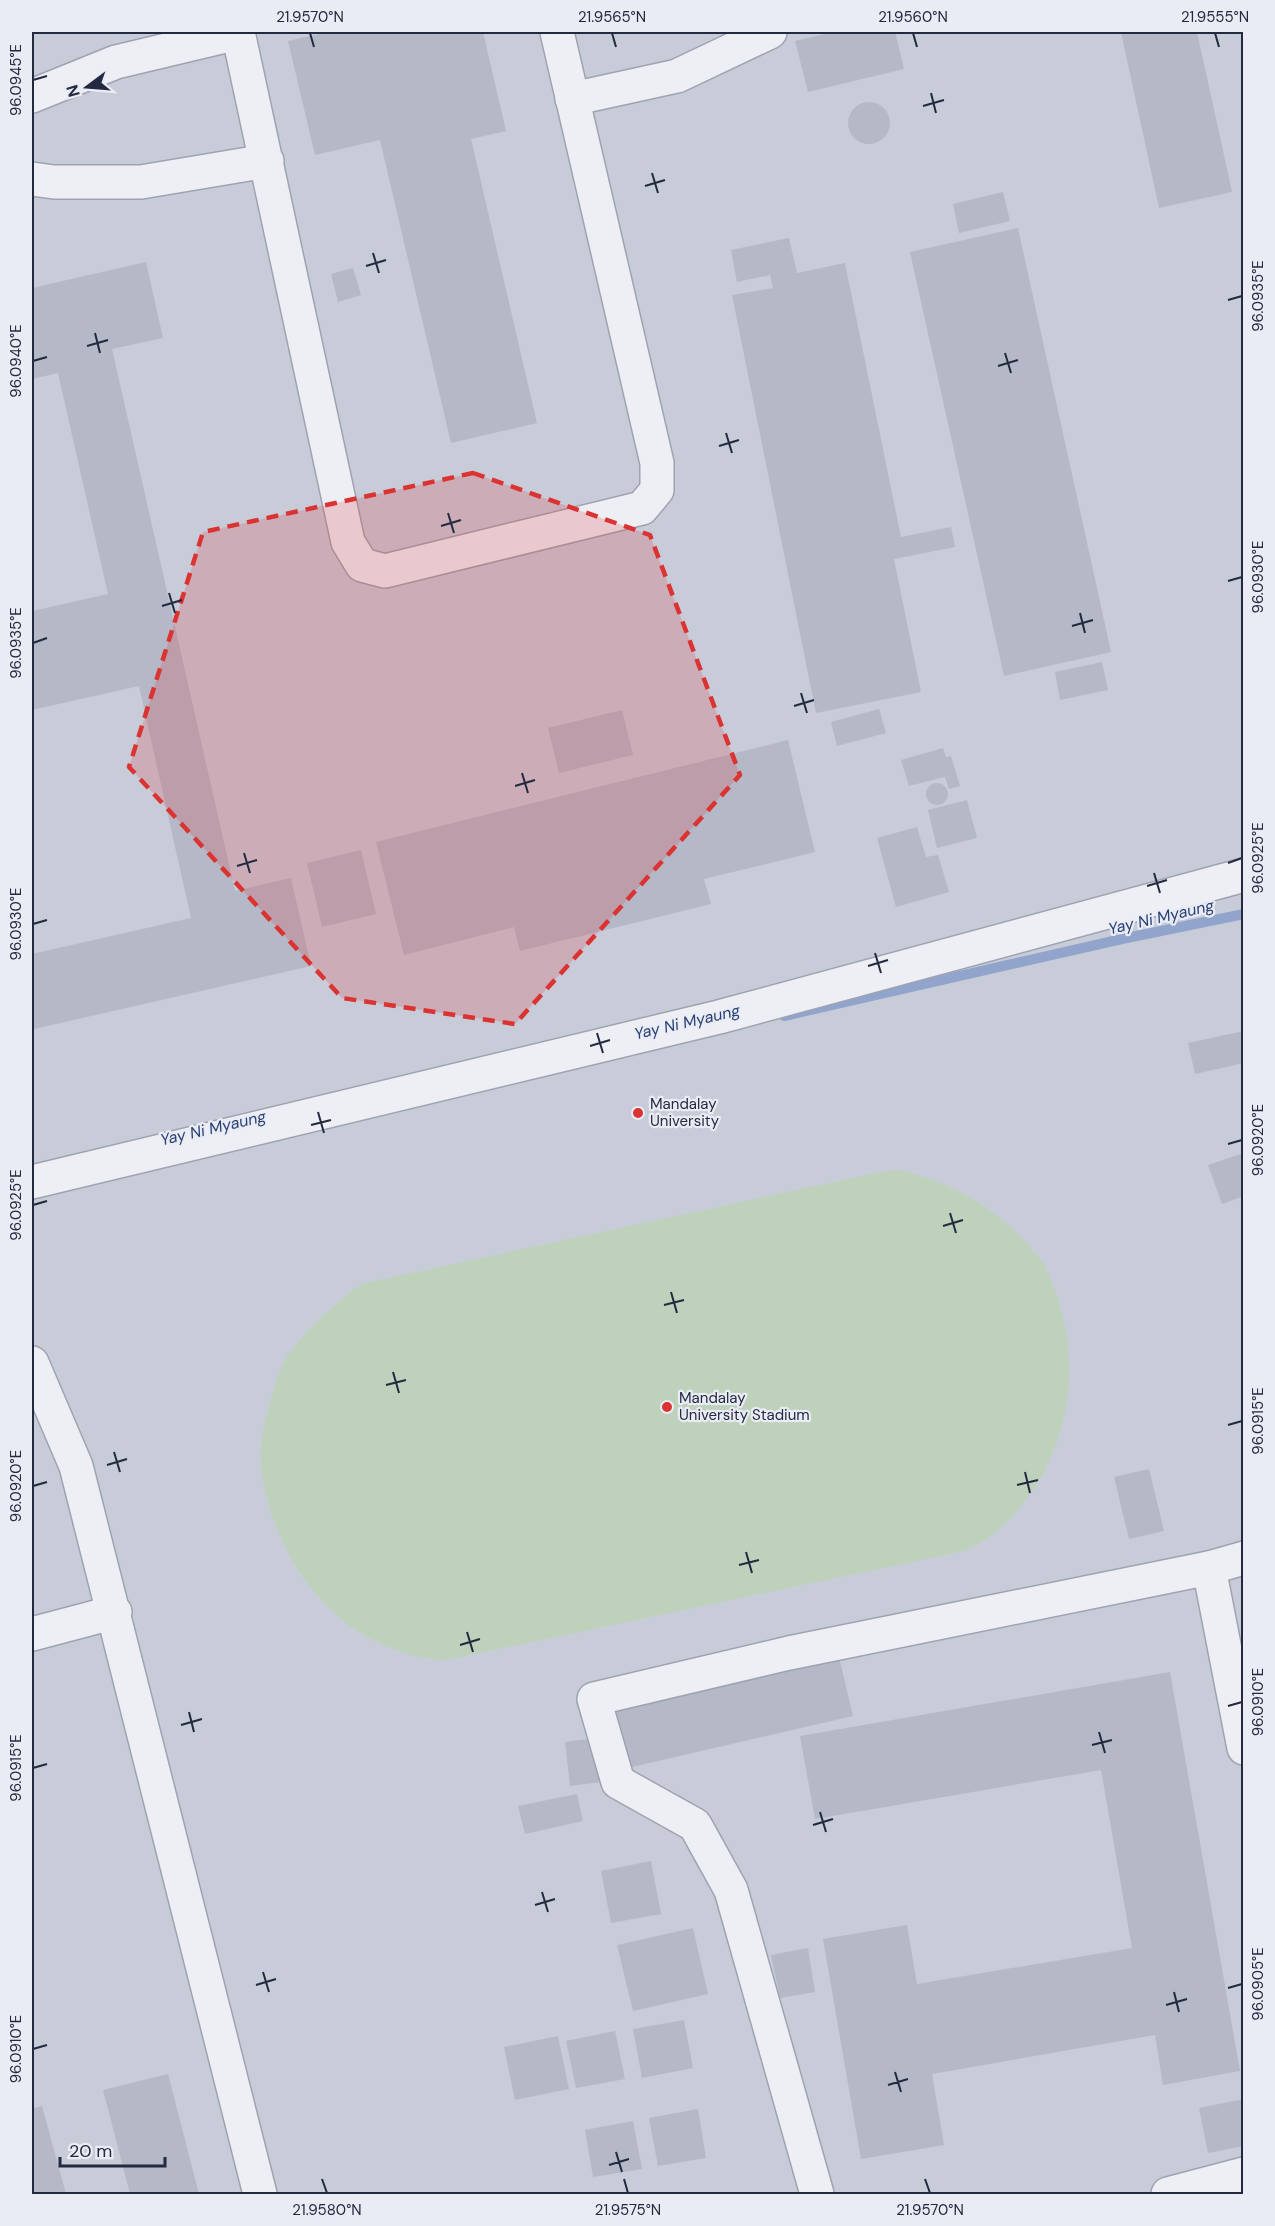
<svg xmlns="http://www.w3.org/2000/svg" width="1275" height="2226" viewBox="0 0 1275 2226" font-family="'DM Sans',sans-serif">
  <rect width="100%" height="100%" fill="#dadde7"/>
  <rect fill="#c8ccd9" x="32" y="32" width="1211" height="2162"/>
  <path fill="#bdd1bb" d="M900,1170C950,1182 994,1206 1028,1245C1033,1251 1041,1258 1045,1266C1049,1274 1052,1283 1055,1291C1088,1377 1062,1482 988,1538C980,1543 972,1547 964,1551L446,1660C436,1659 425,1658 415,1656C398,1652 367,1638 353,1628C301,1591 266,1525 261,1462C259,1441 265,1420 271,1400C275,1386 279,1369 287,1357C306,1328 334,1306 361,1284L876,1173Z"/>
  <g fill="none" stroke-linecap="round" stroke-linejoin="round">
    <path stroke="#91a4cb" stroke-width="10" d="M784,1016L1122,939L1244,914"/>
  </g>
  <g fill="#b4b8c7">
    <path d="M328,32H483L506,131L471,139L537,423L451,443L380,140L315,155L288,41Z"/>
    <path d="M834,32H895L904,69L808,92L795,41Z"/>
    <path d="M1121,32H1197L1232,192L1159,208Z"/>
    <circle cx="869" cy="123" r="21"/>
    <path d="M1003,192L1010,221L959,233L953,204Z"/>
    <path d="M1018,228L1111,652L1004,676L910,252Z"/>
    <path d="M789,238L797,273L845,263L901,537L951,527L955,547L894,559L921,692L816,713L732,295L773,288L770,275L737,282L731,250Z"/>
    <path d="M146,262L163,338L112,349L235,891L291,878L311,966L34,1029L32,1019V954L191,918L139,686L32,710V611L108,594L58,373L32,379V288Z"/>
    <path d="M353,268L361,295L338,302L331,274Z"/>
    <path d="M1102,662L1108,690L1060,700L1055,672Z"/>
    <path d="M879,709L886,733L837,746L831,722Z"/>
    <path d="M622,710L633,755L559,773L548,728Z"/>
    <path d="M788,740L815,852L704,879L711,904L520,951L514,927L404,955L376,842Z"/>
    <path d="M943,748L946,757L951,756L960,786L949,789L945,777L909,786L901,760Z"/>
    <circle cx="937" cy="794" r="11"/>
    <path d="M967,800L977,838L937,848L928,810Z"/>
    <path d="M917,827L926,857L938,855L949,892L896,907L877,838Z"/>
    <path d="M361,850L376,914L322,927L307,863Z"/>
    <path d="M1244,1031V1063L1195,1074L1188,1043Z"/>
    <path d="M1244,1153V1196L1222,1204L1208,1165Z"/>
    <path d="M1149,1469L1164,1531L1129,1539L1114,1477Z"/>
    <path d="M838,1653L853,1716L619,1770L605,1707Z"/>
    <path d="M1170,1672L1240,2071L1163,2085L1155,2035L932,2074L944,2145L861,2159L823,1939L907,1925L917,1984L1132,1948L1101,1770L815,1819L800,1736Z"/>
    <path d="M597,1738L602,1782L570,1786L565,1742Z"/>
    <path d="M577,1794L583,1821L525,1834L518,1806Z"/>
    <path d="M651,1861L661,1914L611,1923L601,1871Z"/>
    <path d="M693,1928L708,1994L633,2011L617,1945Z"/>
    <path d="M808,1948L815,1992L780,1998L771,1955Z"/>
    <path d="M684,2020L693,2068L642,2078L633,2029Z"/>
    <path d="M615,2031L625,2079L576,2088L566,2041Z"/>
    <path d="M558,2036L569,2089L515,2100L504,2047Z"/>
    <path d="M168,2074L199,2194H130L103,2090Z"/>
    <path d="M1244,2099V2146L1208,2153L1199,2108Z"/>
    <path d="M42,2106L66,2194H32V2109Z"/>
    <path d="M698,2109L706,2158L658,2166L649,2118Z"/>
    <path d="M633,2121L642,2169L593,2177L585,2130Z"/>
  </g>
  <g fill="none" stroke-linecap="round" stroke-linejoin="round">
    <defs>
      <g id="minor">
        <path d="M238,32L348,542L362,565L385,571L642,508L657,490V463L557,32"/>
        <path d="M32,96L116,62L238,33"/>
        <path d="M572,99L677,76L770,32"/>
        <path d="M32,179L54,182H141L267,161"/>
        <path d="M32,1182L719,1017L1244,875"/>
        <path d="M32,1363L76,1466L260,2194"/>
        <path d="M1209,1568L1244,1748"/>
        <path d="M32,1634L115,1612"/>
        <path d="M817,2194L731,1890L695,1825L618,1782L594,1699L789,1653L1209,1568L1244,1558"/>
        <path d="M1168,2194L1244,2174"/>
      </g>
    </defs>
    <use href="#minor" stroke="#9fa3b1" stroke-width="36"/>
    <use href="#minor" stroke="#edeff5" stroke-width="33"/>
  </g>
  <path fill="#da3331" fill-opacity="0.2" stroke="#da3331" stroke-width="4.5" stroke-dasharray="12 8" stroke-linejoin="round" d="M473,473L650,535L740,775L515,1024L342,998L129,767L203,532Z"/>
  <path fill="none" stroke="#23293e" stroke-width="2" d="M310,33L314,47M612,33L616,47M913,33L917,47M1215,33L1219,47M33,80L47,76M931,93L936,113M923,106L944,100M652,173L658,193M645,186L665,180M373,253L379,273M366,266L386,260M1228,300L1242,296M95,333L100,353M87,346L108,340M1005,353L1011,373M33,361L47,357M998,366L1018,360M726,433L732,453M719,446L739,440M448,513L454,533M441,526L461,520M1228,581L1242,577M169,593L175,613M162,606L182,600M1080,613L1085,633M1072,626L1093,620M33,643L47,638M801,693L807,713M794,706L814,700M522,773L528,793M515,786L535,780M244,853L250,873M1228,863L1242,858M237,866L257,860M1154,873L1160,893M1147,886L1167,880M33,924L47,920M875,953L881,973M868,966L888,960M597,1033L603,1053M590,1046L610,1040M318,1112L324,1133M311,1125L331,1120M1228,1144L1242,1140M33,1205L47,1201M950,1213L956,1233M943,1226L963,1220M671,1292L677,1313M664,1305L684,1300M393,1372L399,1393M386,1385L406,1380M1228,1425L1242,1421M114,1452L120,1472M107,1465L127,1459M1025,1472L1030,1493M1017,1485L1038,1480M33,1486L47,1482M746,1552L752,1573M739,1565L759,1560M467,1632L473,1652M460,1645L480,1639M1228,1706L1242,1702M189,1712L194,1732M181,1725L202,1719M1099,1732L1105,1753M1092,1745L1112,1740M33,1768L47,1764M820,1812L826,1832M813,1825L833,1819M542,1892L548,1912M535,1905L555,1899M263,1972L269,1992M256,1985L276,1979M1228,1988L1242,1984M1174,1992L1179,2012M1166,2005L1187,1999M33,2049L47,2045M895,2072L901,2092M888,2085L908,2079M616,2152L622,2172M609,2165L629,2159M322,2179L327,2193M624,2179L628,2193M925,2179L930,2193"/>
  <g fill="#da3331" stroke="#eaecf5" stroke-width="2">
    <circle cx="638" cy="1113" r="6"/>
    <circle cx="667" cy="1407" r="6"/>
  </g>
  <g text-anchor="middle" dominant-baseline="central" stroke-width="4.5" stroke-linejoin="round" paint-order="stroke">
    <g font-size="15" fill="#23293e" stroke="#eaecf5" text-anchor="start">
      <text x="650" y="1104">Mandalay<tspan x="650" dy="17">University</tspan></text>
      <text x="679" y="1398">Mandalay<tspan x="679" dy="17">University Stadium</tspan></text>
    </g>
    <g font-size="16" font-style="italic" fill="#2a4075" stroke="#eaecf5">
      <text transform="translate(1161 917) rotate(-13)">Yay Ni Myaung</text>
      <text transform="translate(687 1022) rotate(-13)">Yay Ni Myaung</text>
      <text transform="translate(213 1128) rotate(-13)">Yay Ni Myaung</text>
    </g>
  </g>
  <rect width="1275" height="2226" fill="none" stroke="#eaecf5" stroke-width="66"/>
  <g transform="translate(87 87) rotate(254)" stroke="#eaecf5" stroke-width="4.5" paint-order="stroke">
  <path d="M0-4.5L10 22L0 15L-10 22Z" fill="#23293e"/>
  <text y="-9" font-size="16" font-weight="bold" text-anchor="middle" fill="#23293e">N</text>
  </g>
  <path d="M60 2157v9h105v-9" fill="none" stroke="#23293e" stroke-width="3"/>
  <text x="69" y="2157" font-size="18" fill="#23293e" stroke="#eaecf5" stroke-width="4.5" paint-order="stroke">20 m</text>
  <rect x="33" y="33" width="1209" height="2160" fill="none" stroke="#23293e" stroke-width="2"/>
  <g font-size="15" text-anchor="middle" fill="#23293e">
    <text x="310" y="22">21.9570°N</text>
    <text x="612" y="22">21.9565°N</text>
    <text x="913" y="22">21.9560°N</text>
    <text x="1215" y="22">21.9555°N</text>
    <text transform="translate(16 80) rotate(-90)" y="5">96.0945°E</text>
    <text transform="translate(1258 296) rotate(-90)" y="5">96.0935°E</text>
    <text transform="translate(16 361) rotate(-90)" y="5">96.0940°E</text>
    <text transform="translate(1258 577) rotate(-90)" y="5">96.0930°E</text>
    <text transform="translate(16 643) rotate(-90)" y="5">96.0935°E</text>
    <text transform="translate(1258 858) rotate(-90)" y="5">96.0925°E</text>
    <text transform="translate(16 924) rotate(-90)" y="5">96.0930°E</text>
    <text transform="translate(1258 1140) rotate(-90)" y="5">96.0920°E</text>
    <text transform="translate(16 1205) rotate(-90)" y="5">96.0925°E</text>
    <text transform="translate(1258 1421) rotate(-90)" y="5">96.0915°E</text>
    <text transform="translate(16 1486) rotate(-90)" y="5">96.0920°E</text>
    <text transform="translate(1258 1702) rotate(-90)" y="5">96.0910°E</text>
    <text transform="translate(16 1768) rotate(-90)" y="5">96.0915°E</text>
    <text transform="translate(1258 1984) rotate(-90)" y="5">96.0905°E</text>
    <text transform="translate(16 2049) rotate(-90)" y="5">96.0910°E</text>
    <text x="327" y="2215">21.9580°N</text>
    <text x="628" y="2215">21.9575°N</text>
    <text x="930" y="2215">21.9570°N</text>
  </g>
</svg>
